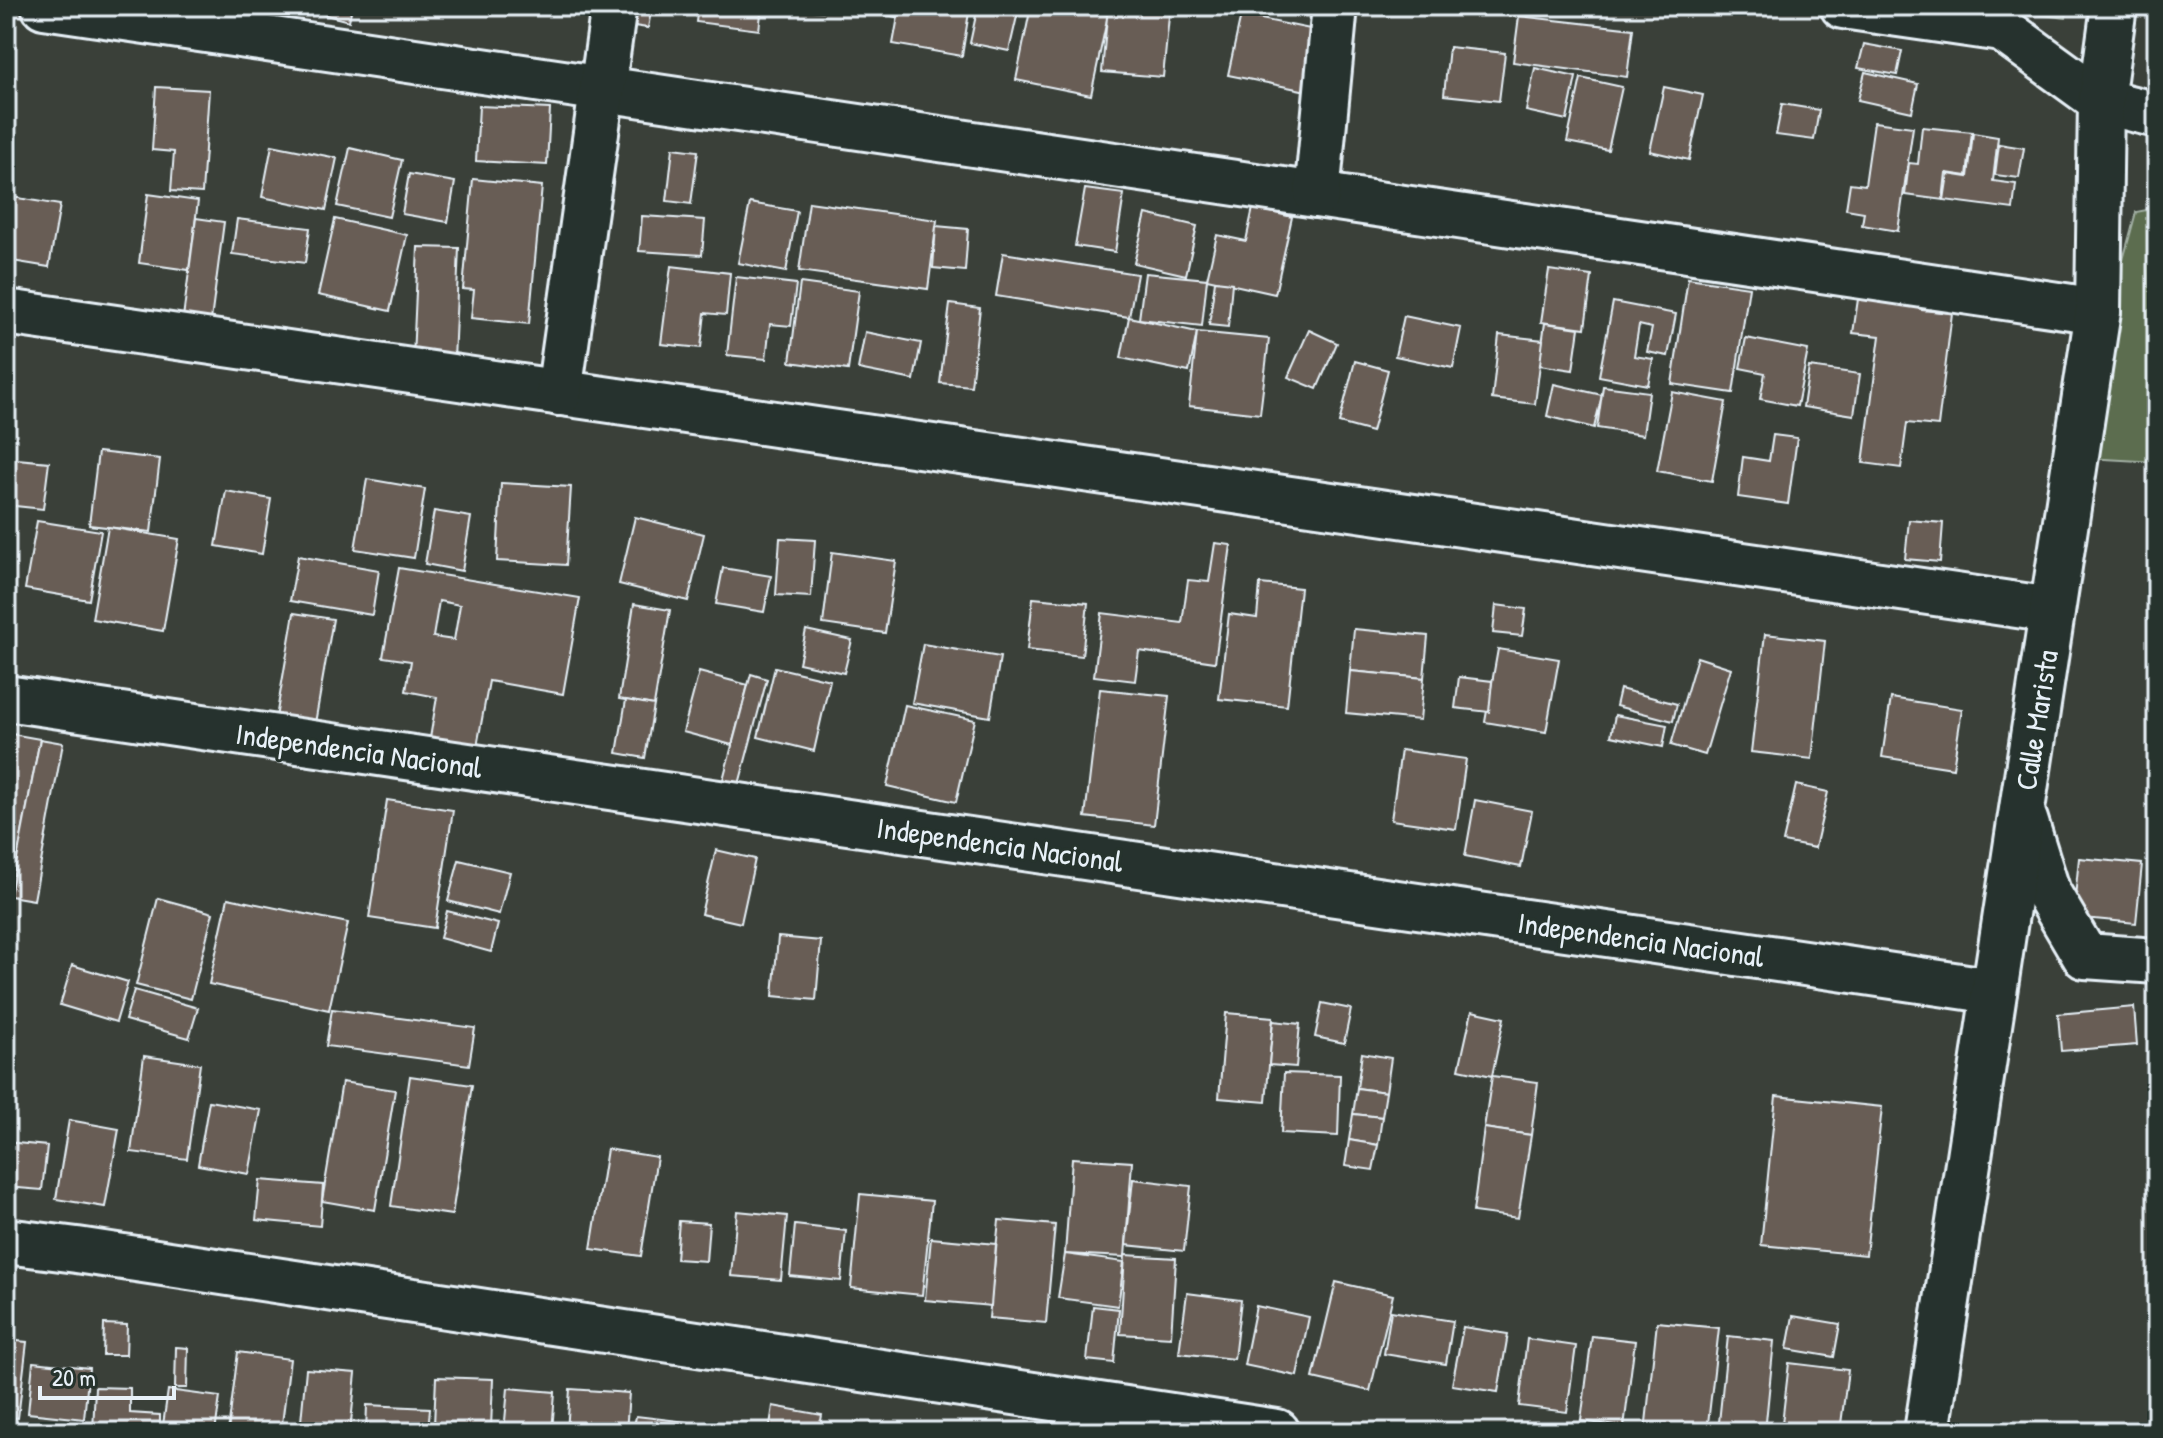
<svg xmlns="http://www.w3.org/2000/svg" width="2163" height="1438" viewBox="0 0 2163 1438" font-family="'Patrick Hand',sans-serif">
  <rect width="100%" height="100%" fill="#3a4039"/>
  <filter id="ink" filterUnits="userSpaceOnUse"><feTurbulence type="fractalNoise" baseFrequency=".0125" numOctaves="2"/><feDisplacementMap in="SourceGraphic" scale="16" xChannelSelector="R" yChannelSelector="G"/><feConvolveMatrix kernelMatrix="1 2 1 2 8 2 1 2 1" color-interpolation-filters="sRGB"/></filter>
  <g filter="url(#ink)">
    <g fill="#5c6d50" stroke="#a2afa4" stroke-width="2">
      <path d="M1973,6H2068L2066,18Z"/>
      <path d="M2157,208V462L2070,457L2136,212Z"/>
    </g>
    <g fill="#685d54" stroke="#e8f1f8" stroke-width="2" fill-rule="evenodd">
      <path d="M291,6H352L349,21Z"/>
      <path d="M623,6H652L648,28L620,24Z"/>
      <path d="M698,6H762L759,30L696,22Z"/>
      <path d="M764,6H824L823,11Z"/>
      <path d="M844,6H899L896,17Z"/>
      <path d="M900,6H970L962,56L893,44Z"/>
      <path d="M978,6H990L1018,12L1009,51L970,43Z"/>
      <path d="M1031,6H1061L1108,15L1091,95L1016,80Z"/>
      <path d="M1108,6H1170L1163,77L1102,72Z"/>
      <path d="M1191,6H1247L1246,16Z"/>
      <path d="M1241,15L1320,31L1307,91L1228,75Z"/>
      <path d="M1519,16L1633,29L1627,77L1513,62Z"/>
      <path d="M1864,44L1902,51L1897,75L1858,68Z"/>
      <path d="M1449,47L1505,53L1499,101L1444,95Z"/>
      <path d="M1535,68L1576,77L1567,120L1526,111Z"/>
      <path d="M1865,72L1918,84L1912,112L1858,100Z"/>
      <path d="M1581,78L1622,87L1608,150L1567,142Z"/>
      <path d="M156,87L209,90L202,193L171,191L174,152L152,150Z"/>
      <path d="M1664,87L1703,95L1689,160L1650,151Z"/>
      <path d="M1782,104L1819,110L1814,140L1776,135Z"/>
      <path d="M479,106L550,109L547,165L476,161Z"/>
      <path d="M1874,122L1913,127L1898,231L1862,225L1864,212L1846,209L1850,183L1865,185Z"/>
      <path d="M1922,127L1972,132L1967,176L1946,173L1943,200L1905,195L1909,163L1918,164Z"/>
      <path d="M1973,133L1998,137L1993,181L2016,184L2013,209L1944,200L1948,174L1968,177Z"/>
      <path d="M1999,144L2024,148L2019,178L1995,175Z"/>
      <path d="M272,145L337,158L326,210L262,197Z"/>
      <path d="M350,148L402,160L389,217L337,206Z"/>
      <path d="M673,148L698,151L691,204L667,201Z"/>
      <path d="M409,174L455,182L448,222L402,214Z"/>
      <path d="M473,179L542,186L529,324L471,318L474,290L463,289Z"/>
      <path d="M1085,189L1124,194L1115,252L1075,246Z"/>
      <path d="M148,194L198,201L189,270L139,263Z"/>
      <path d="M12,197L60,205L49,267L6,260V228Z"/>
      <path d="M809,202L937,220L928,289L799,271Z"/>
      <path d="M750,203L797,211L786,272L738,263Z"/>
      <path d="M1253,208L1292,217L1275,294L1207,279L1217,235L1246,241Z"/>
      <path d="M1146,214L1197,226L1186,275L1134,263Z"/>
      <path d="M642,216L705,220L702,255L639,251Z"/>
      <path d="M196,218L224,222L210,328L182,325Z"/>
      <path d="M237,219L310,228L305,263L232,254Z"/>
      <path d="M335,219L407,235L390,311L318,295Z"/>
      <path d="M936,226L968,229L965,271L933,268Z"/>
      <path d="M418,247L459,248L454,360L413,358Z"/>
      <path d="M1003,253L1137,274L1129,317L996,296Z"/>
      <path d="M671,266L730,273L726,315L705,313L701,348L661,344Z"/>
      <path d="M1549,270L1592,276L1585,328L1541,322Z"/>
      <path d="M1145,273L1207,279L1202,326L1139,319Z"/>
      <path d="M736,277L796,284L791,326L770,324L766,359L727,355Z"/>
      <path d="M1688,278L1749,287L1733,393L1672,384Z"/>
      <path d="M1215,281L1232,283L1228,327L1209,325Z"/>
      <path d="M800,283L859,291L848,370L790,362Z"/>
      <path d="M1882,284L1924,289L1922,310L1952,313L1938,426L1907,423L1901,468L1863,463L1880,336L1853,333L1858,299L1880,301Z"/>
      <path d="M1613,302L1676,314L1668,356L1647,352L1652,328L1639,325L1634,356L1653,359L1648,385L1599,376Z"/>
      <path d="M950,304L980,308L971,386L940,383Z"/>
      <path d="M1404,316L1461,328L1453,368L1395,356Z"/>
      <path d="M1129,317L1197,332L1189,372L1121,358Z"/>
      <path d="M1545,323L1579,328L1573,370L1539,365Z"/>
      <path d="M1309,330L1337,343L1317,389L1288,377Z"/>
      <path d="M865,332L921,343L914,380L858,369Z"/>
      <path d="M1197,332L1269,339L1260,414L1189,406Z"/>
      <path d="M1499,335L1543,340L1535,404L1492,399Z"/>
      <path d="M1746,338L1808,350L1797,406L1760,399L1765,373L1740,368Z"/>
      <path d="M1355,361L1388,370L1372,432L1339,423Z"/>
      <path d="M1809,367L1860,374L1854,415L1803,407Z"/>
      <path d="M1554,384L1602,395L1594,428L1547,416Z"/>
      <path d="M1603,386L1649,392L1643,435L1597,428Z"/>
      <path d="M1672,392L1726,402L1712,481L1657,471Z"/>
      <path d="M1773,435L1797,438L1788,504L1738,497L1743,457L1769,461Z"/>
      <path d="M98,452L160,459L151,532L89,525Z"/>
      <path d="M6,458L49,462L43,509L6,505Z"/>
      <path d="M367,479L425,489L414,558L355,549Z"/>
      <path d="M501,483L571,487L566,565L497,561Z"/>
      <path d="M226,491L271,499L262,554L216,546Z"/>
      <path d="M434,511L471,517L462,571L425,564Z"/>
      <path d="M635,517L704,534L688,601L619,584Z"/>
      <path d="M1909,520L1943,523L1940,562L1905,559Z"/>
      <path d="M37,521L101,531L89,600L25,589Z"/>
      <path d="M108,527L179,539L163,631L92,619Z"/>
      <path d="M780,538L815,540L811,597L776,595Z"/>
      <path d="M1215,543L1231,545L1215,662L1139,651L1135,681L1094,676L1102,613L1182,623L1188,580L1209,582Z"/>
      <path d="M832,552L896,561L885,633L823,624Z"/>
      <path d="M298,556L379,570L372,615L290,601Z"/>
      <path d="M399,568L580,598L563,694L489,681L476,752L429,744L437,697L406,691L411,661L383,657ZM439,601L460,605L454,640L433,637Z"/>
      <path d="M723,568L771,576L764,612L716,604Z"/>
      <path d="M1260,584L1300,588L1287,706L1219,699L1229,614L1257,618Z"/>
      <path d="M1033,598L1088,603L1082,656L1027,650Z"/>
      <path d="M634,604L670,610L654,705L619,699Z"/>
      <path d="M1496,605L1526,609L1522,636L1493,633Z"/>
      <path d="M294,613L333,619L312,741L273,735Z"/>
      <path d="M1354,629L1428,636L1424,678L1350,671Z"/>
      <path d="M806,630L852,640L844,673L799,663Z"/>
      <path d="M1765,634L1825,641L1812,759L1751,752Z"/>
      <path d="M923,644L1000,657L990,717L912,703Z"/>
      <path d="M1498,649L1559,659L1546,732L1485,722Z"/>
      <path d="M1697,657L1731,668L1705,755L1671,745Z"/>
      <path d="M775,667L830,680L814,751L758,737Z"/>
      <path d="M1350,671L1424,678L1420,720L1346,713Z"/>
      <path d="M699,672L748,685L732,745L683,732Z"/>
      <path d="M751,674L767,679L737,792L721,787Z"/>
      <path d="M1459,677L1492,681L1489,712L1455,708Z"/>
      <path d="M1100,689L1169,696L1154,825L1085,817Z"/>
      <path d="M1620,689L1677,704L1673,721L1616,706Z"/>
      <path d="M1891,698L1962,709L1953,768L1882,757Z"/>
      <path d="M626,700L654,705L645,758L617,753Z"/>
      <path d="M905,705L975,720L956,802L887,786Z"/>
      <path d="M1615,715L1667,725L1663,747L1611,736Z"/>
      <path d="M6,733L40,739L10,896L6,895Z"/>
      <path d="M40,739L63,743L34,900L10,896Z"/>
      <path d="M1401,750L1466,759L1456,829L1391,820Z"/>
      <path d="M1796,785L1828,792L1815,848L1783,842Z"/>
      <path d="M387,800L453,810L435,928L369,918Z"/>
      <path d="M1475,800L1532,811L1521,867L1465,856Z"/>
      <path d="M716,850L755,859L741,923L701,914Z"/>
      <path d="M2079,858L2142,864L2136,923L2073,917Z"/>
      <path d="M459,860L510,872L499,914L448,901Z"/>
      <path d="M158,898L213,913L191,999L136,985Z"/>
      <path d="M228,898L348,923L329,1010L209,984Z"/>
      <path d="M447,911L498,924L491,952L440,938Z"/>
      <path d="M778,937L821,941L816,1000L773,996Z"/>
      <path d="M72,965L128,982L116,1022L60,1005Z"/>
      <path d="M134,990L198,1008L189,1038L125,1020Z"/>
      <path d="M1322,1003L1351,1009L1344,1043L1315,1037Z"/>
      <path d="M2134,1007L2137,1045L2061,1051L2058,1014Z"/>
      <path d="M332,1009L475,1028L469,1065L326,1046Z"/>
      <path d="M2157,1009V1051H2151L2149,1010Z"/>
      <path d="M1472,1011L1504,1018L1492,1076L1459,1069Z"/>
      <path d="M1226,1013L1273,1017L1266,1102L1219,1098Z"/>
      <path d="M1273,1021L1300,1024L1296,1067L1269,1065Z"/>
      <path d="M1362,1053L1391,1058L1386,1092L1357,1088Z"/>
      <path d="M144,1056L200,1064L187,1159L131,1152Z"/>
      <path d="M1284,1073L1340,1075L1338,1136L1281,1133Z"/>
      <path d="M410,1076L472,1085L452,1215L391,1206Z"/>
      <path d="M1492,1076L1538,1082L1531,1135L1484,1128Z"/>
      <path d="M342,1082L395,1090L375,1210L322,1201Z"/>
      <path d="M1357,1088L1386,1092L1382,1117L1353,1114Z"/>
      <path d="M1776,1096L1882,1107L1866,1255L1761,1245Z"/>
      <path d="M209,1101L261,1110L249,1174L198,1165Z"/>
      <path d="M1353,1114L1382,1117L1378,1145L1349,1140Z"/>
      <path d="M69,1120L119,1129L105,1207L56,1199Z"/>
      <path d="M1484,1128L1531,1135L1518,1218L1473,1212Z"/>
      <path d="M1349,1140L1378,1145L1373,1170L1345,1166Z"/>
      <path d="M6,1142L47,1146L42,1190L6,1187Z"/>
      <path d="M607,1149L657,1157L641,1256L591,1249Z"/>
      <path d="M1072,1158L1132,1162L1125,1257L1065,1254Z"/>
      <path d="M1133,1179L1191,1186L1184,1251L1126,1245Z"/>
      <path d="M260,1180L323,1185L320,1226L256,1220Z"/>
      <path d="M860,1194L932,1201L922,1295L851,1288Z"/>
      <path d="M737,1211L787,1216L781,1280L731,1276Z"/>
      <path d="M999,1220L1055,1225L1046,1323L989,1318Z"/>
      <path d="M679,1221L709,1223L706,1261L676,1259Z"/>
      <path d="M795,1225L846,1231L841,1281L790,1276Z"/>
      <path d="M931,1238L996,1244L991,1306L925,1300Z"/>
      <path d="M1065,1254L1124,1262L1118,1306L1058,1298Z"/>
      <path d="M1125,1255L1176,1258L1171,1337L1120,1334Z"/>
      <path d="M1336,1282L1393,1295L1370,1391L1313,1378Z"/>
      <path d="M1187,1293L1241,1300L1234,1359L1179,1353Z"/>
      <path d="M1093,1306L1119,1309L1114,1363L1087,1360Z"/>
      <path d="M1256,1306L1309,1317L1297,1376L1244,1365Z"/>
      <path d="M1391,1311L1453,1321L1446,1364L1384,1354Z"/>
      <path d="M1793,1316L1840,1324L1834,1357L1787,1349Z"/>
      <path d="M1657,1322L1719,1328L1707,1432H1645Z"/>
      <path d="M104,1324L127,1325L126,1355H103Z"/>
      <path d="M1463,1327L1508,1334L1498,1392L1452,1385Z"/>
      <path d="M1592,1336L1635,1341L1624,1427L1581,1421Z"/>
      <path d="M1728,1336L1774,1341L1765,1432H1718Z"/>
      <path d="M1527,1339L1576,1346L1567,1412L1519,1406Z"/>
      <path d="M6,1340L27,1342L18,1418L6,1417Z"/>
      <path d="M176,1347L188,1348L187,1388H175Z"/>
      <path d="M238,1352L290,1359L281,1432H228Z"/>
      <path d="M33,1362L89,1368L84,1419L28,1413Z"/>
      <path d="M1789,1363L1848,1370L1840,1432H1781Z"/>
      <path d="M306,1369L356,1373L350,1432H300Z"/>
      <path d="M436,1377L493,1379L491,1428L434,1426Z"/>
      <path d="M95,1387L130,1388V1413L160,1415V1432H93Z"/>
      <path d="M508,1388L555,1392L552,1432H504Z"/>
      <path d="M570,1389L629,1393L626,1432H567Z"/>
      <path d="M168,1390L220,1397L215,1432H162Z"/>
      <path d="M367,1405L430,1408L428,1432H366Z"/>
      <path d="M773,1406L822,1415L819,1432H769Z"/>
      <path d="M636,1416L688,1422L686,1432H633Z"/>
      <path d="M27,1422L82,1429V1432H26Z"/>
      <path d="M1034,1424L1069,1432H1033Z"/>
      <path d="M701,1427L752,1432H700Z"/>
    </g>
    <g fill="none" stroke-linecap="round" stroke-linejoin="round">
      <defs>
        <g id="minor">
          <path d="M44,6L2098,311"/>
          <path d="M1843,6L2002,29L2101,101L2157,115"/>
          <path d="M1317,195L1335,6"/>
          <path d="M6,312L2052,610"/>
          <path d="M559,393L614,6"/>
          <path d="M6,698L1994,991"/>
          <path d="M2025,820L2048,893L2085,956L2157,961"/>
          <path d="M6,1241L77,1250L1277,1432"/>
          <path d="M1927,1432L2098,311L2101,101L2114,6"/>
        </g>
      </defs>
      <use href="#minor" stroke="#e8f1f8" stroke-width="50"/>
      <use href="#minor" stroke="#26332d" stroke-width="44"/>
    </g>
  </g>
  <g text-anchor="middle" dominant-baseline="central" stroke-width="6" stroke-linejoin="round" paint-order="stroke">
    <g font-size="30" fill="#e8f1f8" stroke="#26332d">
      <text transform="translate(2036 720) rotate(-81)">Calle Marista</text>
      <text transform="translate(359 750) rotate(8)">Independencia Nacional</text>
      <text transform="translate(1000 844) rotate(8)">Independencia Nacional</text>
      <text transform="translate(1641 939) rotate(8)">Independencia Nacional</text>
    </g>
  </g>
  <rect width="2163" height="1438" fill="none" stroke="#26332d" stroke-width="32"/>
  <rect x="16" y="16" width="2131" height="1406" fill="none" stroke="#e8f1f8" stroke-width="3" filter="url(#ink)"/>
  <path d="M40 1386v12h134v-12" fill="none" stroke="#e8f1f8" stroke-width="4"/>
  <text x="52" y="1386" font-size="24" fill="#e8f1f8" stroke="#26332d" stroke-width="6" paint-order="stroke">20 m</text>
</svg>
